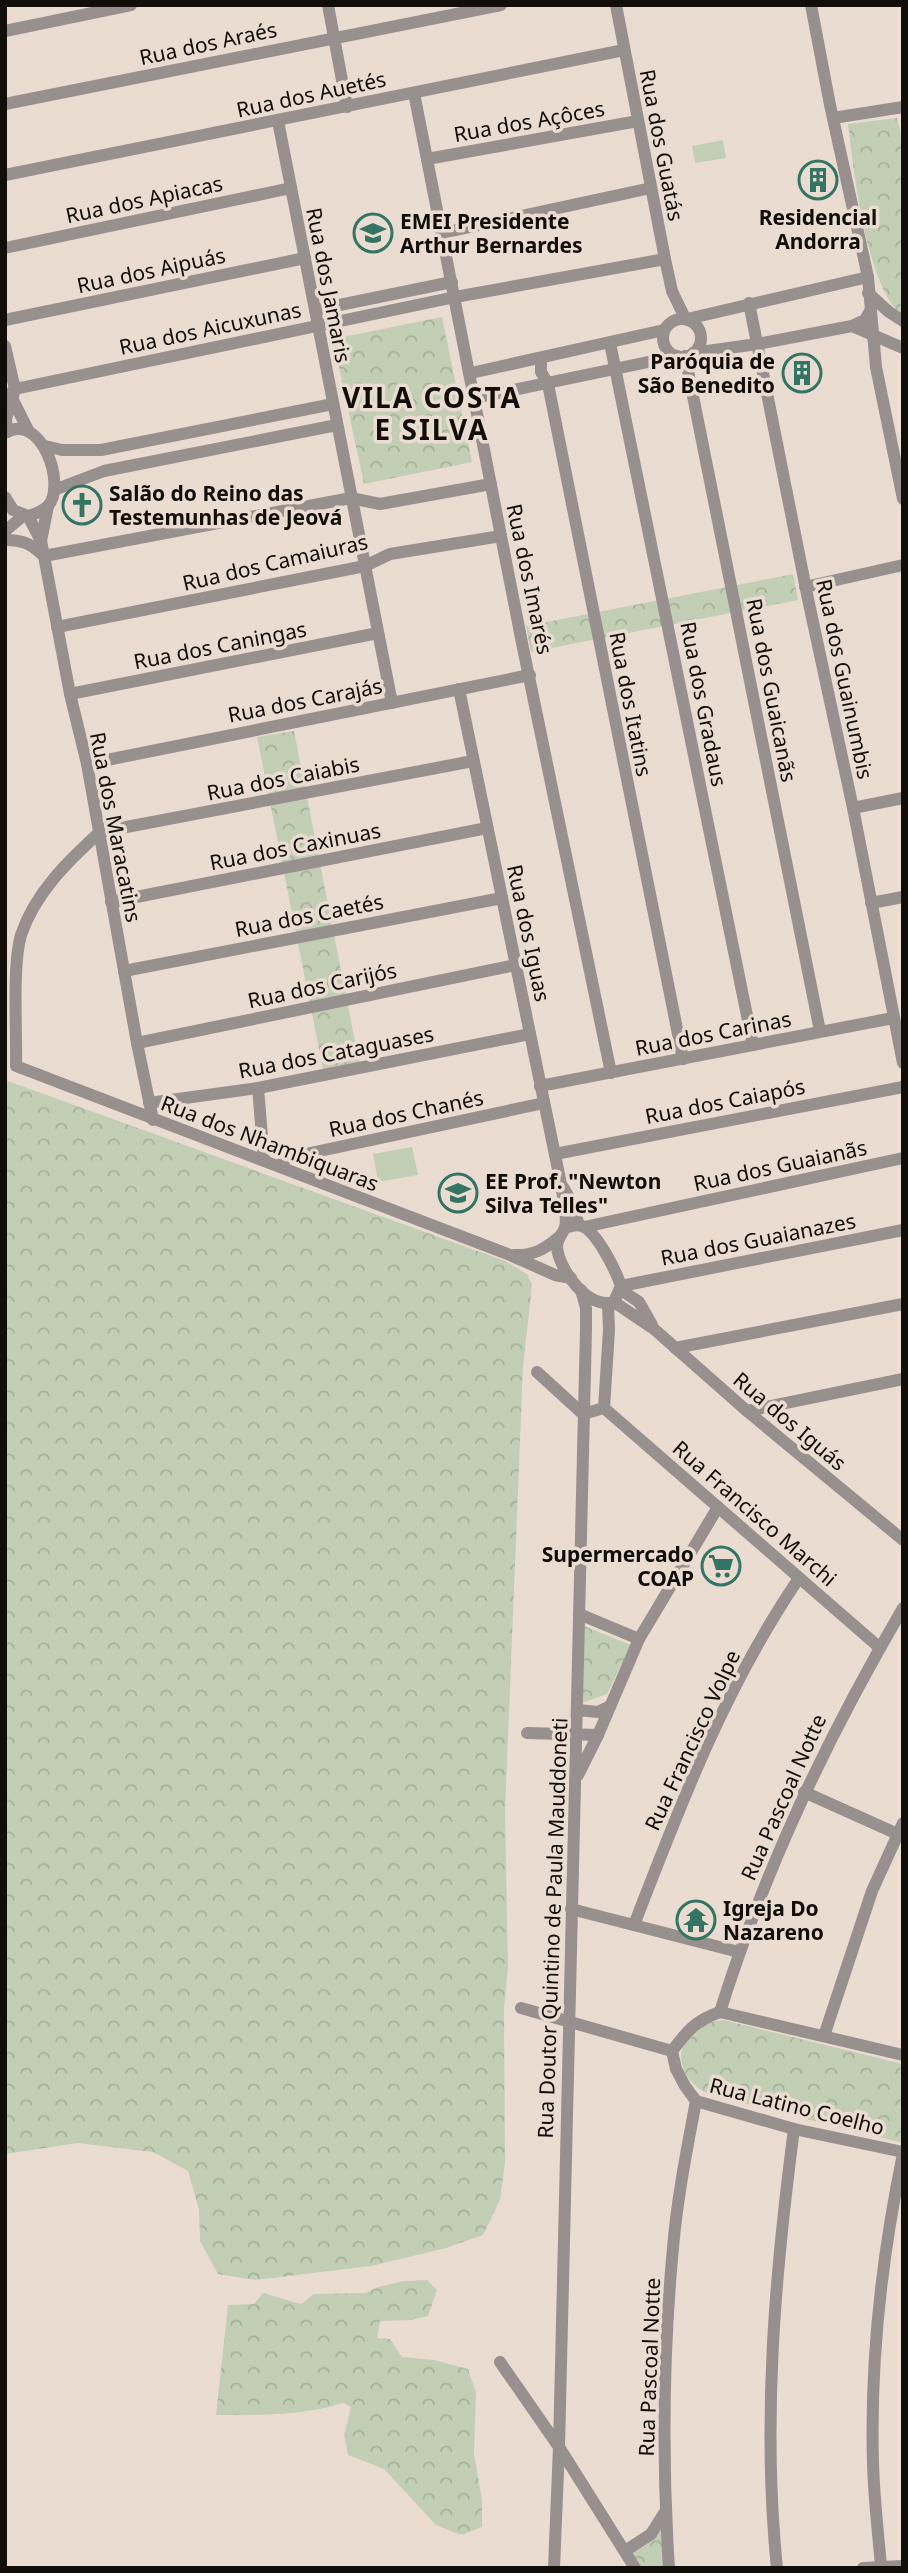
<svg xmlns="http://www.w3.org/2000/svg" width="908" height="2573" viewBox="0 0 908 2573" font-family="'Noto Sans',sans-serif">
  <defs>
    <pattern id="forest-crowns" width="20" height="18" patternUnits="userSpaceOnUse" patternTransform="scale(1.75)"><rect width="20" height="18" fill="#c2cfb4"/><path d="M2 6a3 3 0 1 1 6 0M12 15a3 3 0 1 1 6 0" fill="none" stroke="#a6b199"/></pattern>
  </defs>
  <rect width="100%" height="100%" fill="#eadcd1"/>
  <g fill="url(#forest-crowns)">
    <path d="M897,118L903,143V316C866,288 854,172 848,124Z"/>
    <path d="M442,317L472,462L364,484L333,339Z"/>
    <path d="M793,574L798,600L531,652L526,626Z"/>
    <path d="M294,731L359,1062L323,1069L257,737Z"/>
    <path d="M5,1080L505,1261L527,1274L532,1285L523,1367L505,1811L508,1967L504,2008L505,2163L500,2200L483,2235L446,2248L371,2266L255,2280L218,2274L200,2241L199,2209L188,2171L153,2152L78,2143L5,2154Z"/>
    <path d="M584,1626L631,1645L607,1694L582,1703Z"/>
    <path d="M723,2020L903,2064V2143L710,2095C666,2075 674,2024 723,2020Z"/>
    <path d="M427,2280L437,2290L428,2316L411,2320L380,2321L377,2338L390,2339L402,2357L434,2360L468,2369L476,2393L474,2454L482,2500V2527L461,2535L436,2525L384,2469L348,2455L344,2435L351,2407L343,2403C302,2416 258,2415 216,2415L228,2305L254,2304L263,2293L301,2304L314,2294L366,2293L378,2287L404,2281Z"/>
    <path d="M664,2514L668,2568H637L626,2551Z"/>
  </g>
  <g fill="#c2cfb4">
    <path d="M723,140L726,158L695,163L692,146Z"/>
    <path d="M412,1147L418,1175L378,1182L373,1154Z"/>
  </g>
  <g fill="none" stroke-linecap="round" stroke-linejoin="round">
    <g stroke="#97908e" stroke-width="12">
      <path d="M328,5L347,107"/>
      <path d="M616,5L665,259L672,291L685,318"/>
      <path d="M811,5L830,105L868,277L876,367L903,499"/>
      <path d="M5,31L131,5"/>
      <path d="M414,93L522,643L611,1073"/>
      <path d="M5,104L501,5"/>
      <path d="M833,118L903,107"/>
      <path d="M278,121L392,703"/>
      <path d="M427,159L638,121"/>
      <path d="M5,175L624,50"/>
      <path d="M442,233L651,188"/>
      <path d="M5,248L291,188"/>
      <path d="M868,293L889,312L903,321"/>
      <path d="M749,303L808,599L853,808L903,1063"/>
      <path d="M315,310L452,282"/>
      <circle cx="682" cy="338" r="19"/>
      <path d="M687,319L868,277"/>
      <path d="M5,320L305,258"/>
      <path d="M852,326L903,348"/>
      <path d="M610,343L753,1045"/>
      <path d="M5,346L15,389L6,419L7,432"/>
      <path d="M693,353L757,344L852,326L865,320L871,309"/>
      <path d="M685,356L820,1031"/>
      <path d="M541,358V372L548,384L683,1059"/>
      <path d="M471,373L664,330"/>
      <path d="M475,398L677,356"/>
      <path d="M5,399L15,389L455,297L665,259"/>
      <path d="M13,400L28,430"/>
      <path d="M5,433C41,411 67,485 48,506C43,511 35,514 28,516L13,510L5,497"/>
      <path d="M45,446L62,450H101L333,404"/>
      <path d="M54,490L104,471L337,425"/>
      <path d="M28,516L41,541L44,556L70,694L87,764L137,1043L153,1120"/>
      <path d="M5,531L23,516"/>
      <path d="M5,540C24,540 31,544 44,556L351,498L380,504L491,484"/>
      <path d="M41,541L48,506"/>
      <path d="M805,587L903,565"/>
      <path d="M57,627L365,566L390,554L501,536"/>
      <path d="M459,689L561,1184C562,1193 568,1219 565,1227C563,1234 557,1238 557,1247C559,1270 588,1310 614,1302L621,1286C616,1271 597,1232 582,1226C576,1224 571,1226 565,1228"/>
      <path d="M70,694L378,633"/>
      <path d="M473,761L100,832C68,861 35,893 21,935C12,966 17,1032 16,1066L510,1255L555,1275L571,1278"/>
      <path d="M87,764L530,675"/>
      <path d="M853,808L903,798"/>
      <path d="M111,902L487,828"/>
      <path d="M871,903L903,897"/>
      <path d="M124,971L502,898"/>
      <path d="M137,1043L516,965"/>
      <path d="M540,1086L893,1018"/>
      <path d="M258,1088L264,1160"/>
      <path d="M149,1103L258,1088L530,1034"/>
      <path d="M555,1154L903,1087"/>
      <path d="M279,1166L287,1158L544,1103"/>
      <path d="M563,1187L570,1199L579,1225"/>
      <path d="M584,1227L903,1158"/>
      <path d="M514,1255C533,1256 545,1249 559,1237"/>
      <path d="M621,1286L903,1230"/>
      <path d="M621,1290L639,1302L652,1325"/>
      <path d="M614,1302L654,1329L747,1411L903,1540"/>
      <path d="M675,1348L903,1304"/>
      <path d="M537,1372L583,1414"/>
      <path d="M604,1408L609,1330L608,1304"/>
      <path d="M747,1411L903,1379"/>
      <path d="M583,1414L604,1408L880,1648"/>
      <path d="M579,1614L639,1639"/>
      <path d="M577,1710L598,1712L610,1706"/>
      <path d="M527,1733L598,1735"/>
      <path d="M578,1775L598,1735L639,1639L718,1507"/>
      <path d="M804,1792L902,1836"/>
      <path d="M571,1909L739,1952"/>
      <path d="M634,1925C681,1803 725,1687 799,1578"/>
      <path d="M521,2008L672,2051"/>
      <path d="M720,2012C765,1868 827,1738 903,1608"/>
      <path d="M824,2036L872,1891L903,1823"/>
      <path d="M903,2055L720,2012C695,2021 688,2030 672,2051L676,2069L685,2086L696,2101L794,2129L903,2152"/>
      <path d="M500,2362L559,2447L635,2568"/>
      <path d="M625,2551L651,2534L665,2512"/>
      <path d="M881,2566C878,2532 874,2498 873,2464C870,2361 882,2255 903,2154"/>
      <path d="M554,2568L559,2447L586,1329V1308L581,1290"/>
      <path d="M669,2568C662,2462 663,2354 673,2248C677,2199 687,2149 696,2101"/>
      <path d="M777,2568C762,2422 775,2274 794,2129"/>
      <path d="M863,2568L903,2566"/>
    </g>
  </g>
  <defs>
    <symbol id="building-ring" viewBox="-11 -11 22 22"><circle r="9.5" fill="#eadcd1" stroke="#337465" stroke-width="1.5"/><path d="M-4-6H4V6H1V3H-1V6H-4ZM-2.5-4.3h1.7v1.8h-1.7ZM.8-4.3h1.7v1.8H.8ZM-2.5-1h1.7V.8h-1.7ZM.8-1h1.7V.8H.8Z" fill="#337465"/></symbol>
    <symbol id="school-ring" viewBox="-11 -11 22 22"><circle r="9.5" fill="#eadcd1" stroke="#337465" stroke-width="1.5"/><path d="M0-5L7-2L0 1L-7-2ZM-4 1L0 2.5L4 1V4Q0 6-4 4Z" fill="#337465"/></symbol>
    <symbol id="church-ring" viewBox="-11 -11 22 22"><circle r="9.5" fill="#eadcd1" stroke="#337465" stroke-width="1.5"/><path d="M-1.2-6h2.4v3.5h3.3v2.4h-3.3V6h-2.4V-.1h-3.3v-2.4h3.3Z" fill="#337465"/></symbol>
    <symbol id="supermarket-ring" viewBox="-11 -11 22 22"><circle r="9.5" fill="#eadcd1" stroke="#337465" stroke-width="1.5"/><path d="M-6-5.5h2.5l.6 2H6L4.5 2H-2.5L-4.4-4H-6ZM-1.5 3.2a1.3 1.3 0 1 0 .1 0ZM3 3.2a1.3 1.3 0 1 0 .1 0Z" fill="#337465"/></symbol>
    <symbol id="temple-ring" viewBox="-11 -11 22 22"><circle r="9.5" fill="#eadcd1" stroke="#337465" stroke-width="1.5"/><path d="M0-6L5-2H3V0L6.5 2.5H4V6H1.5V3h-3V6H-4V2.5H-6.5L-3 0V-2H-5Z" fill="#337465"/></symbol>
  </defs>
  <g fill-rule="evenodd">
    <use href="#building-ring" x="796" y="158" width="44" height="44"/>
    <use href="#school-ring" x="351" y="211" width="44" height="44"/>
    <use href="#building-ring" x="780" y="351" width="44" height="44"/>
    <use href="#church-ring" x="60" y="483" width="44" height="44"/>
    <use href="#school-ring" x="436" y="1171" width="44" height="44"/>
    <use href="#supermarket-ring" x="699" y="1544" width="44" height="44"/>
    <use href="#temple-ring" x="674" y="1898" width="44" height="44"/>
  </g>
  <g text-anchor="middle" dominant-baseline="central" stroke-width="7" stroke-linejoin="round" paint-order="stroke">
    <g font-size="21" fill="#110d09" stroke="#eadcd1">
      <text transform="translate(208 43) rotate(-12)">Rua dos Araés</text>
      <text transform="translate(311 94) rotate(-12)">Rua dos Auetés</text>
      <text transform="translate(529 121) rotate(-10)">Rua dos Açôces</text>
      <text transform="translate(662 145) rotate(79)">Rua dos Guatás</text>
      <text transform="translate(144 199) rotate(-12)">Rua dos Apiacas</text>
      <text transform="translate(151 270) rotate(-12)">Rua dos Aipuás</text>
      <text transform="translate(329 285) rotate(79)">Rua dos Jamaris</text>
      <text transform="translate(210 328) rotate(-12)">Rua dos Aicuxunas</text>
      <text transform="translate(275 562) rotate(-13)">Rua dos Camaiuras</text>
      <text transform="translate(530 579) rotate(78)">Rua dos Imarés</text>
      <text transform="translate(220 645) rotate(-11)">Rua dos Caningas</text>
      <text transform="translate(845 679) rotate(78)">Rua dos Guainumbis</text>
      <text transform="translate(772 690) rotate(79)">Rua dos Guaicanãs</text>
      <text transform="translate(305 700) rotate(-11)">Rua dos Carajás</text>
      <text transform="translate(631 704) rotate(79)">Rua dos Itatins</text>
      <text transform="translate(704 704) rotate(79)">Rua dos Gradaus</text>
      <text transform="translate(283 778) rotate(-11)">Rua dos Caiabis</text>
      <text transform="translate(116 827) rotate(79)">Rua dos Maracatins</text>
      <text transform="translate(295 846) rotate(-11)">Rua dos Caxinuas</text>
      <text transform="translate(309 915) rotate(-11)">Rua dos Caetés</text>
      <text transform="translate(529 933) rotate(78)">Rua dos Iguas</text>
      <text transform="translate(322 985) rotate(-12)">Rua dos Carijós</text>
      <text transform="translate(713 1033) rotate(-11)">Rua dos Carinas</text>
      <text transform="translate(336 1052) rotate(-11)">Rua dos Cataguases</text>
      <text transform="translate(725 1101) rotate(-11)">Rua dos Caiapós</text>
      <text transform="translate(406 1113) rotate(-12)">Rua dos Chanés</text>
      <text transform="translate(270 1143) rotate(21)">Rua dos Nhambiquaras</text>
      <text transform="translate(780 1165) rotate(-12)">Rua dos Guaianãs</text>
      <text transform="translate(758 1239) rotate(-11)">Rua dos Guaianazes</text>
      <text transform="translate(790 1421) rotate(40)">Rua dos Iguás</text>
      <text transform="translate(755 1513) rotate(41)">Rua Francisco Marchi</text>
      <text transform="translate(692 1740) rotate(-65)">Rua Francisco Volpe</text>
      <text transform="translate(783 1797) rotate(-66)">Rua Pascoal Notte</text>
      <text transform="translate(552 1928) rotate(-88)">Rua Doutor Quintino de Paula Mauddoneti</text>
      <text transform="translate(797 2106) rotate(14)">Rua Latino Coelho</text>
      <text transform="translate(649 2367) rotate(-88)">Rua Pascoal Notte</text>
    </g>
    <g font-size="21" font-weight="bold" fill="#110d09" stroke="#eadcd1" text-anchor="start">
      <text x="818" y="217" text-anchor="middle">Residencial<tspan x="818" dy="24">Andorra</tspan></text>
      <text x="400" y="221">EMEI Presidente<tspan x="400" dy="24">Arthur Bernardes</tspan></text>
      <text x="775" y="361" text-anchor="end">Paróquia de<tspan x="775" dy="24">São Benedito</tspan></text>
      <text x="109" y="493">Salão do Reino das<tspan x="109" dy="24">Testemunhas de Jeová</tspan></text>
      <text x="485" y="1181">EE Prof. "Newton<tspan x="485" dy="24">Silva Telles"</tspan></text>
      <text x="694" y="1554" text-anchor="end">Supermercado<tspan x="694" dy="24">COAP</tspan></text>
      <text x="723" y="1908">Igreja Do<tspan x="723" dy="24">Nazareno</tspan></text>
    </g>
    <g font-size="28" font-weight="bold" letter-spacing="2" fill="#110d09" stroke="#eadcd1">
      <text x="432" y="397">VILA COSTA<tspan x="432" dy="32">E SILVA</tspan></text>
    </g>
  </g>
  <rect width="908" height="2573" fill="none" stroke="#110d09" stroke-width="14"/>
</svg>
